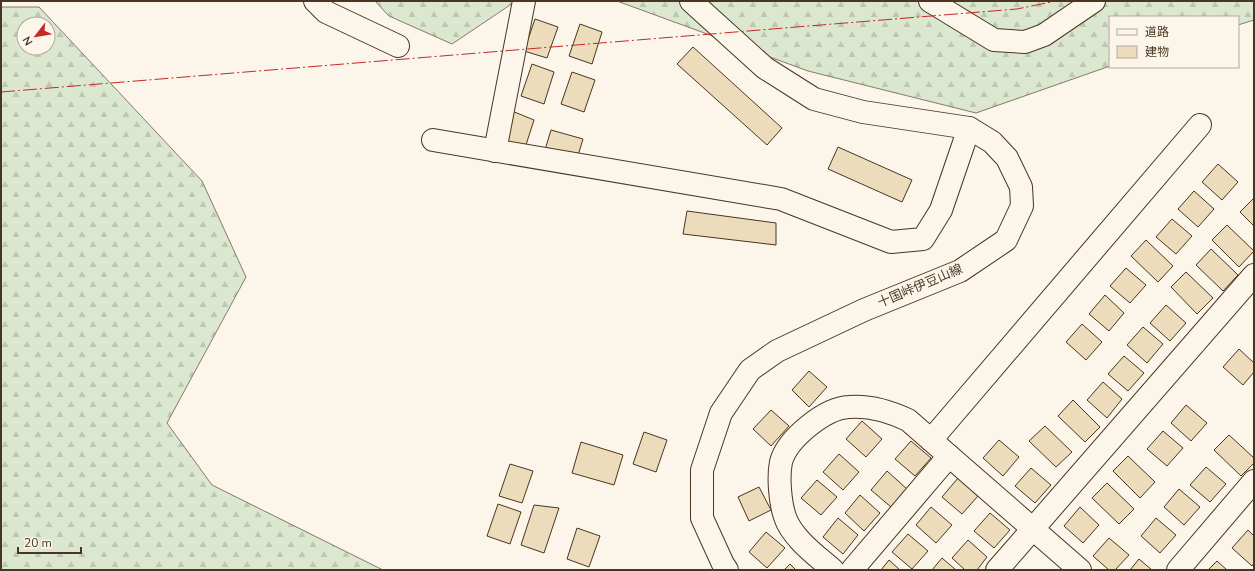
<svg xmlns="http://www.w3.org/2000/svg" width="1255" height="571" viewBox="0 0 1255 571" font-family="'Nunito Sans','Noto Sans JP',sans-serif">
  <defs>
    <pattern id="forest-firs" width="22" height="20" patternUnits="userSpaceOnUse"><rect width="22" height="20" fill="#dce7d0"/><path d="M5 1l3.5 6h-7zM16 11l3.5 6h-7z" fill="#bec7b2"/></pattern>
  </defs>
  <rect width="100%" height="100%" fill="#fbf6e9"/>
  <g fill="url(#forest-firs)" stroke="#887966" fill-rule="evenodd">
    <path d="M375,1H516L452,44L389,16Z"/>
    <path d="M617,1H1254V20L1238,25V17H1110V66L976,113L808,71Z"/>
    <path d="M1,7H39L202,181L246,277L167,423L212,485L383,570H1ZM24,24H48V48H24Z"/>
  </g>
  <g fill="#ecdcbc" stroke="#4a3520">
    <path d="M535,19L558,27L547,58L524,51Z"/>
    <path d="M580,24L602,32L592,64L569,56Z"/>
    <path d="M693,47L782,128L767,145L677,64Z"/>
    <path d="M532,64L554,72L544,104L521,96Z"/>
    <path d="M572,72L595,80L584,112L561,104Z"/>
    <path d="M512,111L534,120L524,151L501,143Z"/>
    <path d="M551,130L583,139L576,162L544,153Z"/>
    <path d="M838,147L912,180L902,202L828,169Z"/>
    <path d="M1218,164L1238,182L1222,200L1202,182Z"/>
    <path d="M1194,191L1214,209L1198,227L1178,209Z"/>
    <path d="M1254,198V226L1240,212Z"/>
    <path d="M687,211L776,223V245L683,234Z"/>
    <path d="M1172,219L1192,236L1176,254L1156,237Z"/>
    <path d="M1227,225L1254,251L1239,267L1212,240Z"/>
    <path d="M1146,240L1173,266L1158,282L1131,256Z"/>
    <path d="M1211,249L1238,275L1223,291L1196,265Z"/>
    <path d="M1126,268L1146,285L1130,303L1110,286Z"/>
    <path d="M1186,272L1213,298L1197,314L1171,287Z"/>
    <path d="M1105,295L1124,313L1109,331L1089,314Z"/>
    <path d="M1166,305L1186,323L1170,341L1150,323Z"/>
    <path d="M1082,324L1102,342L1086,360L1066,342Z"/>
    <path d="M1143,327L1163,344L1147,363L1127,345Z"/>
    <path d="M1239,349L1254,363V372L1243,385L1223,367Z"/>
    <path d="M1124,356L1144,373L1128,391L1108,374Z"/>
    <path d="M809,371L827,387L809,407L792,390Z"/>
    <path d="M1103,382L1122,399L1107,418L1087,400Z"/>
    <path d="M1073,400L1100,427L1085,442L1058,416Z"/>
    <path d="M1186,405L1207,423L1191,441L1171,423Z"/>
    <path d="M771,410L789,426L771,446L753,429Z"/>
    <path d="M862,421L882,439L866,457L846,439Z"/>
    <path d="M1045,426L1072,452L1056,467L1029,441Z"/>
    <path d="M1163,431L1183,448L1167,466L1147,449Z"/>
    <path d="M644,432L667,440L656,472L633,464Z"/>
    <path d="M1229,435L1254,458V463L1241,476L1214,450Z"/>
    <path d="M999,440L1019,457L1003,476L983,458Z"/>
    <path d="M911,441L931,458L915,476L895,459Z"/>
    <path d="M581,442L623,455L614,485L572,473Z"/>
    <path d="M839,454L859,472L843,490L823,472Z"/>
    <path d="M1128,456L1155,482L1140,498L1113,471Z"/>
    <path d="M510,464L533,471L522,503L499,496Z"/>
    <path d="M1206,467L1226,484L1210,502L1190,485Z"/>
    <path d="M1031,468L1051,485L1035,503L1015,486Z"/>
    <path d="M887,471L907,489L891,507L871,490Z"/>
    <path d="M958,478L978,496L962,514L942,497Z"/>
    <path d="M817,480L837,497L821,515L801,498Z"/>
    <path d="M1107,483L1134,509L1119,524L1092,498Z"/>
    <path d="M759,487L771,510L749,521L738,497Z"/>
    <path d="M1179,489L1200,507L1184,525L1164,507Z"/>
    <path d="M860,495L880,513L864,531L845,513Z"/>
    <path d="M498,504L521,512L510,544L487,536Z"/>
    <path d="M534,505L559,508L544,553L521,545Z"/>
    <path d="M931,507L952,525L936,543L916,525Z"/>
    <path d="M1080,507L1099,525L1083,543L1064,526Z"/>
    <path d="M990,513L1010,530L994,548L974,531Z"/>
    <path d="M838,518L858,535L843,554L823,537Z"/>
    <path d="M1156,518L1176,535L1160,553L1141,536Z"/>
    <path d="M577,528L600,536L589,567L567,559Z"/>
    <path d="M1248,530L1254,536V563L1252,566L1232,548Z"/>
    <path d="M766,532L785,548L767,568L749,552Z"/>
    <path d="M908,534L928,551L912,569L892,552Z"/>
    <path d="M1109,538L1129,555L1115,570H1109L1093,556Z"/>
    <path d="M968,540L987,557L977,570H965L952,558Z"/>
    <path d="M942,558L956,570H932Z"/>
    <path d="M1139,559L1152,570H1130Z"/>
    <path d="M889,560L900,570H881Z"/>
    <path d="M1217,561L1227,570H1208Z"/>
    <path d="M790,564L796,570H784Z"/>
  </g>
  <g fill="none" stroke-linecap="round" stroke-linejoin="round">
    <defs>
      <g id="minor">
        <path d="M315,1L326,12L398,46"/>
        <path d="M930,1L994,40L1025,42L1044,35L1094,1"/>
        <path d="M433,140L781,199L891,242L923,239L941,210L969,128"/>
        <path d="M495,151L524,1"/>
        <path d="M931,440L1200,125"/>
        <path d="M833,570C817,556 792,538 785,517C780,502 778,477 781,462C787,439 825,408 849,407C870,405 889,411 908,420L1080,570"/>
        <path d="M852,570L949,456"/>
        <path d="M997,570L1254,275"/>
        <path d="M1178,570L1254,481"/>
      </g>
      <path id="major" d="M691,1L765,68L814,99L863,112L969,128L992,142L1007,158L1021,187L1022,206L1006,240L960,271L864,310L777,351L750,370L721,413L702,470V518L723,564L727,570"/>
    </defs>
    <use href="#minor" stroke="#4a3520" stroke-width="24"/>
    <use href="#major" stroke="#4a3520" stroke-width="24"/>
    <use href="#minor" stroke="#fbf6e9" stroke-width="22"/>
    <use href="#major" stroke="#fbf6e9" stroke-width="22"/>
    <path stroke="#c62828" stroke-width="1" stroke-dasharray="14 3 2 3" stroke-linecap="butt" d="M1,92L1017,9L1056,1"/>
  </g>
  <g text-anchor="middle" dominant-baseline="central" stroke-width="3" stroke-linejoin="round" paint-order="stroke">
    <g font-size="13" fill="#4a3520" stroke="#fbf6e9">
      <text transform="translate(920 286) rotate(-23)">十国峠伊豆山線</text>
    </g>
  </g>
  <rect width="1255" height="571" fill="none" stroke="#4a3520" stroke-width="4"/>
  <rect x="1109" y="16" width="130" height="52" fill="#fbf6e9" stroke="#b4a999"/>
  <rect x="1117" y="29" width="20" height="6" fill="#fbf6e9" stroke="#b4a999"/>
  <text x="1145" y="36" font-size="12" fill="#4a3520">道路</text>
  <rect x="1117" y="46" width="20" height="12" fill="#ecdcbc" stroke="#b4a999"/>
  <text x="1145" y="56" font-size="12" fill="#4a3520">建物</text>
  <g transform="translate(36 36) rotate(239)"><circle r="19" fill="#fbf6e9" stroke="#b4a999"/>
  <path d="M0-3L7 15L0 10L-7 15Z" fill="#c62828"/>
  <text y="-6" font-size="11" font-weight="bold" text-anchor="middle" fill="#4a3520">N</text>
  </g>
  <path d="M18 547v6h63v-6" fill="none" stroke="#4a3520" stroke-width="2"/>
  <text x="24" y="547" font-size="12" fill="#4a3520" stroke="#fbf6e9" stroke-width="3" paint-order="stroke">20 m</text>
</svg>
